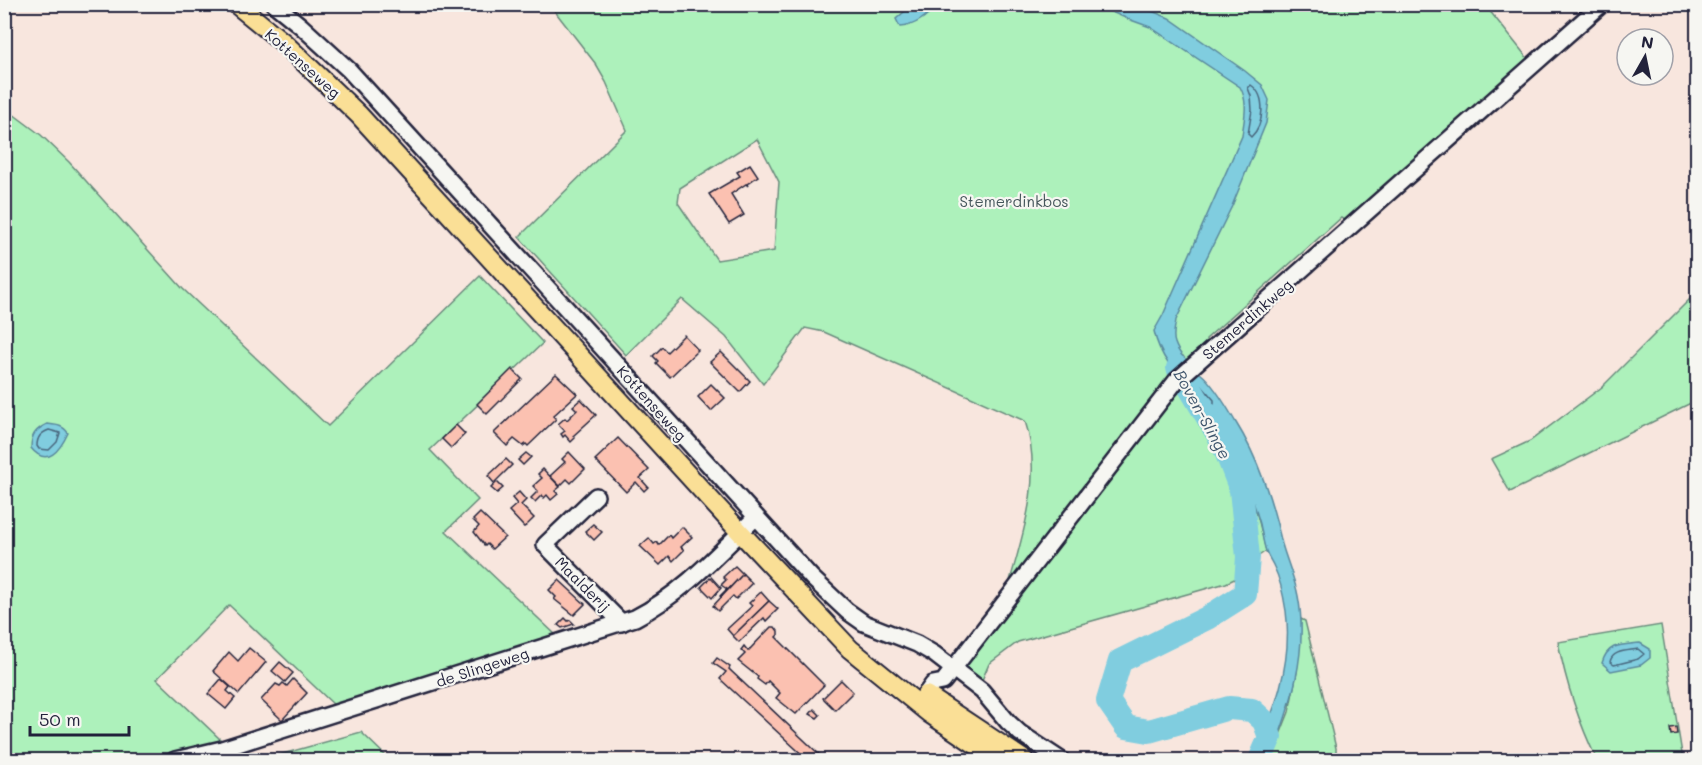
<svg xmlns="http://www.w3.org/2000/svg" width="1702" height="765" viewBox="0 0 1702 765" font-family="Mali,sans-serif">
  <rect width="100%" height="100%" fill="#f8e6de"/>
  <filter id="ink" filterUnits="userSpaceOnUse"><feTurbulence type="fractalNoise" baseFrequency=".0167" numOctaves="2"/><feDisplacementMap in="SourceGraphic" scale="12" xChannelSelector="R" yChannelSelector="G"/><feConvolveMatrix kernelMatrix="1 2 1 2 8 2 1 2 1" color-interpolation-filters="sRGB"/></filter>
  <g filter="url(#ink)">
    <g fill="#adf1bb" stroke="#688a7b" stroke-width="1.5" fill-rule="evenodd">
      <path d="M550,5H1485L1529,60L1347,222L1341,218L1206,339L1207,351L1189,364L1183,356L1177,374L1105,461L1009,584C1024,532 1043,474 1025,421L824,332L805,328L763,384L726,337L682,299L626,355L519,237L627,130L606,82L595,63ZM757,139L779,182L774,251L717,260L678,203L680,188Z"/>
      <path d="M5,108L41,135L69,162L183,289L328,426L480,276L543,343L430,450L478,500L446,531L558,637L335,706L229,605L157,679L222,741L157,760H5Z"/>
      <path d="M1697,292V400L1510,492L1491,459L1530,441L1602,387Z"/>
      <path d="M1185,383C1195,396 1205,407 1215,420C1243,457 1256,506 1266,551L1244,566L1243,575L1226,583L1018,642L989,664L982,680L965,667L967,659L1167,401L1182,391L1179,389Z"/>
      <path d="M1301,619L1305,621L1336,748V760H1270L1289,712L1297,672Z"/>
      <path d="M1661,625L1683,760H1597C1579,723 1566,683 1558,642Z"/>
      <path d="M361,732L390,760H261Z"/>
    </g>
    <g fill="#80cddf" stroke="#5a899d" stroke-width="1.5">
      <path d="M912,5H937C927,16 916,26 900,27L896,19Z"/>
      <path d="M1095,5H1137L1169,18L1245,71L1262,85L1269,100L1266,123L1232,206L1176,320C1175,328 1172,335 1175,343C1179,355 1191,366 1200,373C1213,383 1227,407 1235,421C1259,459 1272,501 1282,544C1287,562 1295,579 1298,596C1309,652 1290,709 1270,760H1252C1274,714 1293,664 1286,611C1284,598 1280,579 1274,567C1272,562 1268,557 1266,551C1263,543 1262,533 1260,524C1250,489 1237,455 1218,424C1197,392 1162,370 1154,331L1163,315L1242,136C1244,119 1249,103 1240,87L1150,27L1128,19Z"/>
      <path d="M47,424C56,425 63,425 68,433C60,450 47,468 31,448C31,435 35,430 47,424Z"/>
      <path d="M1640,643L1650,649V658L1641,665L1611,671L1602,663C1608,643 1621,645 1640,643Z"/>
    </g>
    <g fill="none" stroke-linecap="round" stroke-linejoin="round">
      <g stroke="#48667d" stroke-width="1.5">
        <path d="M1251,85C1267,96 1264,125 1251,137L1248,134L1252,110L1251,96L1248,88Z"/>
        <path d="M1190,380L1209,404H1214V400L1194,377"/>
        <path d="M49,430L60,433L57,442L49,450L39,449L37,446C37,437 41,433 49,430Z"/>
        <path d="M1638,649L1644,654L1638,659L1614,665L1610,662C1612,650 1628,651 1638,649Z"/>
      </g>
      <path stroke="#80cddf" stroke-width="24" d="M1178,368L1222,441L1241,490L1248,557L1245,594L1207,618L1120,661L1108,701L1126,727L1149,731L1229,708L1252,710L1264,721L1270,737L1260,760"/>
    </g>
    <g fill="#fbc1b1" stroke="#22223b" stroke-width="1.5">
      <path d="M750,164L758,176L747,184L748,186L746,184L731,194L744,215L729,224L709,194L740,176L737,172Z"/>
      <path d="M684,335L698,350L670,377L656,363L658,361L653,356L662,347L667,352Z"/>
      <path d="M721,352L750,381L740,392L710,362Z"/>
      <path d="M512,369L522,379L487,414L477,404Z"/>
      <path d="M556,374L577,394L553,416L556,419L528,446L526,444L523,446L514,439L507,446L494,433Z"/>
      <path d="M711,384L725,398L711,411L698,397Z"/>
      <path d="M581,399L596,415L573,436L575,438L571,442L565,435L563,437L561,434L565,431L558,424L565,418L567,420L577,410L573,406Z"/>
      <path d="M456,425L465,434L451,448L442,439Z"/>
      <path d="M618,438L649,470L640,478L648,487L644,491L636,482L626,492L595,460Z"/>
      <path d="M569,452L585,469L571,483L567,479L560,486L550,476L565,462L562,459Z"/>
      <path d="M526,453L531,457L523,465L518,460Z"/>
      <path d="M506,459L512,465L494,483L488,476Z"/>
      <path d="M543,469L560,487L555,491L558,494L551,500L547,495L544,498L542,495L535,502L531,498L538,491L533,486L542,478L538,474Z"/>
      <path d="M497,482L503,488L497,493L491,488Z"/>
      <path d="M519,492L526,500L521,505L534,518L526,526L524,527L509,511L517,504L512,498Z"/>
      <path d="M480,513L505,537L492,549L487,544L485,546L474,532L479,526L473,520Z"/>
      <path d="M593,524L602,532L594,540L585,531Z"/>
      <path d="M682,527L692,537L681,547L684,550L673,561L669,556L660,565L640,546L649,538L654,544L657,542L659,545L669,535L671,538Z"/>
      <path d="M735,566L743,574L721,597L720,596L727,589L721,585L726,580L723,577Z"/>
      <path d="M743,574L752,583L736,599L733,596L718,611L713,606Z"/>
      <path d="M711,577L721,588L712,598L701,587Z"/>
      <path d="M559,580L585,604L574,615L554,599L556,597L549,590Z"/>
      <path d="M761,592L769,601L733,636L727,629L752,606L749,603Z"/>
      <path d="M769,601L778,609L766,621L764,618L739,642L733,636Z"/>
      <path d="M565,618L568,621L570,620L574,624L562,628L558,625Z"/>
      <path d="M771,627H775L778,631V635L776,637L824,685L796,714L776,698L780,693L768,681L765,685L757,679L758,677L738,661L745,654L741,650L744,646L748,651Z"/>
      <path d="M249,648L266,662L239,694L213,671L229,652L238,661Z"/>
      <path d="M717,658L730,667L729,669L822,757L819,760H808L720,679L726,672L713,663Z"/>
      <path d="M280,662L293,673L285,682L272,671Z"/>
      <path d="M221,679L230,687L227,691L235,698L226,709L208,694Z"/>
      <path d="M293,679L307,693L282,720L261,700L276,684L280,686L283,683L287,686Z"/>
      <path d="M841,680L853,692L835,710L823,698Z"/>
      <path d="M814,709L820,715L817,718L810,714Z"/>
      <path d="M1676,727L1677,734L1671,735L1670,728Z"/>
      <path d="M949,754L960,760H945Z"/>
    </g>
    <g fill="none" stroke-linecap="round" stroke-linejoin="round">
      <defs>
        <g id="minor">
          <path d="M274,4L301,26L349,70L812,578L847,611L864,623L917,644L934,654L982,691L1008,722L1020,733L1061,760"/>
          <path d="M596,496L545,545L622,623"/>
          <path d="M920,702L933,684L943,682L1176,381L1602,4"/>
          <path d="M175,760L222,749L635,618C682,594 719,553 756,517"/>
        </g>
        <g id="major">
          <path d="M236,4L284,43L359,115L740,532L850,649L929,713L999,760"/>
          <path d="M926,695L1024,760"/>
        </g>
      </defs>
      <use href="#minor" stroke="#22223b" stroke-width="20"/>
      <use href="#major" stroke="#22223b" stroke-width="22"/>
      <use href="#minor" stroke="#f6f6f2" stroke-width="15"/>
      <use href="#major" stroke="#fadf96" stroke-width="18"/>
    </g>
  </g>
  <g text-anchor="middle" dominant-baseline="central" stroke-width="4.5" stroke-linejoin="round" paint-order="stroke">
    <g font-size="15" fill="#22223b" stroke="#f6f6f2">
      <text transform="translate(303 63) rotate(42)">Kottenseweg</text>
      <text transform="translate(1247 319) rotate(-41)">Stemerdinkweg</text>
      <text transform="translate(652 403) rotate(48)">Kottenseweg</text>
      <text transform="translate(583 584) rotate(45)">Maalderij</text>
      <text transform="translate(482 667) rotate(-18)">de Slingeweg</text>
    </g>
    <g font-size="15" fill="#45565b" stroke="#f6f6f2">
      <text x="1014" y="201">Stemerdinkbos</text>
    </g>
    <g font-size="16" font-style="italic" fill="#3e556c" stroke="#f6f6f2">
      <text transform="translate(1203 414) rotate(61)">Boven-Slinge</text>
    </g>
  </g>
  <rect width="1702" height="765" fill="none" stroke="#f6f6f2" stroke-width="24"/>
  <rect x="12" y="12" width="1678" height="741" fill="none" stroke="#22223b" stroke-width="2" filter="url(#ink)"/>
  <g transform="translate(1645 57) rotate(9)"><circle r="28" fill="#f6f6f2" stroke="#a1a1a9" stroke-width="1.5"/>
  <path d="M0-4.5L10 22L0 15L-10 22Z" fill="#22223b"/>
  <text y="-9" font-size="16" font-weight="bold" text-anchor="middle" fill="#22223b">N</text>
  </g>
  <path d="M30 726v9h99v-9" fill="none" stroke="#22223b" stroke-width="3"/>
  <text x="39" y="726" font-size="18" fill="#22223b" stroke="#f6f6f2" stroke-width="4.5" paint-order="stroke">50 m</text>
</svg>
